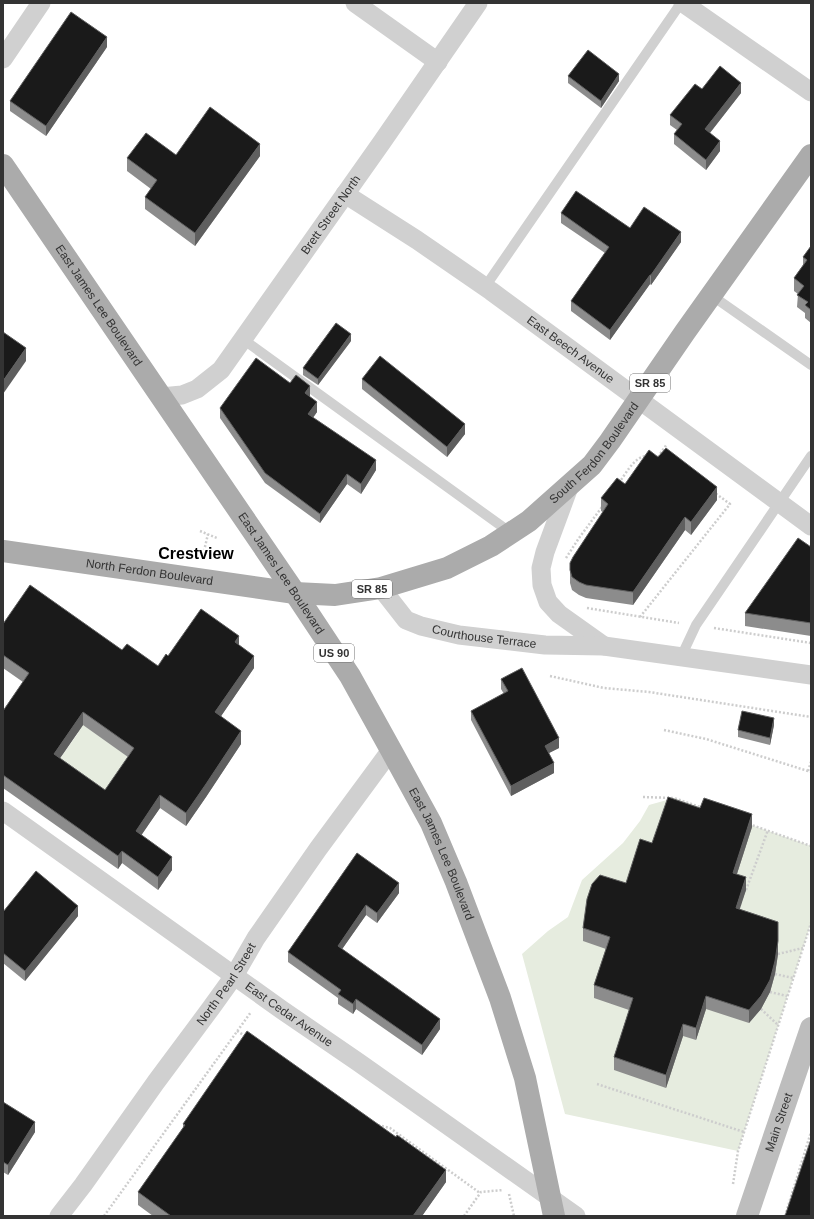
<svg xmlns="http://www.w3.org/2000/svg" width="814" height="1219" viewBox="0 0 814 1219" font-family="Helvetica,sans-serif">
  <rect width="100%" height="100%" fill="#fff"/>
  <g fill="#e6ecdf">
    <path d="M72,716L134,761L96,814L54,767L78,733Z"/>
    <path d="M674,798L811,846V923L738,1151L565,1114L522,954L548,931L568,917L582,880L623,843L640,821L649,805Z"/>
  </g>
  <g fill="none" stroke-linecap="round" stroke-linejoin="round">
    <g stroke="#cdcdcd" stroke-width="2.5" stroke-dasharray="2 2" stroke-linecap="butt">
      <path d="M658,457L667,444"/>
      <path d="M619,483C626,473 635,456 647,456"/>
      <path d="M200,531L217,538"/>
      <path d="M204,551L208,534"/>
      <path d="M566,558L579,538L602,507"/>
      <path d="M587,608L679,623"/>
      <path d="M640,617L730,504L715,493"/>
      <path d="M714,628L811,643"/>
      <path d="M550,676L604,688L649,692L811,717"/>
      <path d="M664,730L706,739L811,772"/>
      <path d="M808,771L811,762"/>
      <path d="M643,797L674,798L703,808"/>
      <path d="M749,824L811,846"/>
      <path d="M746,890L768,830"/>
      <path d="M778,954L803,948"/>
      <path d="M775,974L793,978"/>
      <path d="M770,992L787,996"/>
      <path d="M761,1009L778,1025"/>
      <path d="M237,1031L247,1037"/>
      <path d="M597,1084L744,1132"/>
      <path d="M378,1125L390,1128L480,1193"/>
      <path d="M733,1184L738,1151L811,923"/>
      <path d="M509,1194L514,1216"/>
      <path d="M104,1216L251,1012"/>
      <path d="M464,1216L481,1192L503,1190"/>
      <path d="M785,1216L811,1132"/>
    </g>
    <g stroke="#d0d0d0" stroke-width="10">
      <path d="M485,287L681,3"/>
      <path d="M711,295L811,365"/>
      <path d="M244,340L511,533"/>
      <path d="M681,657L696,625L811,456"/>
    </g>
    <g stroke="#d0d0d0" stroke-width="19">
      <path d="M355,3L438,62"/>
      <path d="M683,3L811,92"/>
      <path d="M3,59L41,3"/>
      <path id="s1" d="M345,194L417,240L491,291L811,526"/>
      <path id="s2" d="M161,397L182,395L197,389L221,370L382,142L478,3"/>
      <path d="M569,487L545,552L541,568L542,585L548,602L559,614L604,646"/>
      <path id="s3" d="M381,588L406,620L421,626L459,635L545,645L604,646L811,675"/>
      <path id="s4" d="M3,811L282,1010L358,1062L576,1216"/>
      <path id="s5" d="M59,1216L83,1185L156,1082L211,1008L234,976L256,938L318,849L391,750"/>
    </g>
    <path stroke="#bdbdbd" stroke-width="22" id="s6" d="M747,1216L811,1028"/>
    <g stroke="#ababab" stroke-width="22">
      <path id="s7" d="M3,165L295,593L350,676L391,750L431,823L456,882L500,998L525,1078L554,1216"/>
      <path id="s8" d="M3,551L295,593L335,595L381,588L447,568L491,546L529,521L592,465L610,441L685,332L811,155"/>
    </g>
  </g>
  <g fill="#8c8c8c" fill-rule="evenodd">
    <path d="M107,47L46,136L10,111V101Z"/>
    <path d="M568,76L619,81L601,108L568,83Z"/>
    <path d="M702,89L741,93L710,133L720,151L706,170L674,144V134L677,130L670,125V115Z"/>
    <path d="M176,155L260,156L195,246L145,209V197L151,189L127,171V158Z"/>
    <path d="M561,213L630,228L681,242L651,285L650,284L610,340L571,311V301L605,253L561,223Z"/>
    <path d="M811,246V323L805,318V313L797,307L798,294L794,291V278L803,265V257Z"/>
    <path d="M351,341L318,385L303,375V368Z"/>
    <path d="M362,379L465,434L447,457L362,389Z"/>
    <path d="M290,383L310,396V397L317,412L313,418L376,470L361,494L347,484L320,523L265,483L220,418V408Z"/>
    <path d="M625,484L717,500L691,535L685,530L633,605L586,598L579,595L572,590L570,583V570L603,512L601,511V498Z"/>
    <path d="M811,547V636L745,626V613Z"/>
    <path d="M3,624L122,650L158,666L168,656L239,645L254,668L221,716L241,744L206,797L186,826L160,808L141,835L172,870L158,890L122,863L118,869L3,788V711L23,682L3,668ZM83,725L128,757L105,790L60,758Z"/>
    <path d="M501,679L559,748L549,753L554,773L511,796L471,720V711L504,694L501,689Z"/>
    <path d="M774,725L770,745L738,737V730Z"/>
    <path d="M752,827L737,874L746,890L739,909L778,954L775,974L770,992L761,1009L749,1023L706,1009L696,1040L683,1036L666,1088L614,1070V1057L629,1010L594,998V985L606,949L583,941V928L626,883L652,843Z"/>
    <path d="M357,853L399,893L377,923L366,915L342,949L440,1029L422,1055L356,1009L353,1014L338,1004V998L288,962V952Z"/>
    <path d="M3,912L78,916L25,981L3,963Z"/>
    <path d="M3,1102L35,1132L8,1175L3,1172Z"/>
    <path d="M183,1124L446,1182L422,1216H153L138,1205V1192L183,1128Z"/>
  </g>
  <g fill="#5f5f5f">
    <path d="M107,37V47L46,136V126Z"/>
    <path d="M619,74V81L601,108V101Z"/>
    <path d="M741,83V93L705,139V129Z"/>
    <path d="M720,141V151L706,170V160Z"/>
    <path d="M260,144V156L195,246V233Z"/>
    <path d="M681,232V242L651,285V275Z"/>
    <path d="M650,275V284L610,340V330Z"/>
    <path d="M351,334V341L318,385V379Z"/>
    <path d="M26,348V361L3,394V381Z"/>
    <path d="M310,386V396L305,403V393Z"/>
    <path d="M317,402V412L308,424V414Z"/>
    <path d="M465,424V434L447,457V447Z"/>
    <path d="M376,460V470L361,494V484Z"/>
    <path d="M347,474V484L320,523V514Z"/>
    <path d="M717,487V500L691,535V522Z"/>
    <path d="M685,517V530L633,605V592Z"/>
    <path d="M239,636V649L235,642Z"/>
    <path d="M254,656V668L215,725V712Z"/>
    <path d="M83,712V725L54,767V754Z"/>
    <path d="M774,718V725L770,745V738Z"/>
    <path d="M241,731V744L206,797L186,826V813Z"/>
    <path d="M559,738V748L545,755V746Z"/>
    <path d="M554,763V773L511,796V786Z"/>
    <path d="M160,795V808L136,843V831Z"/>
    <path d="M752,814V827L733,886V873Z"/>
    <path d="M122,851V863L118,869V856Z"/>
    <path d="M172,857V870L158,890V877Z"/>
    <path d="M746,877V890L736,921V908Z"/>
    <path d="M399,883V893L377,923V913Z"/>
    <path d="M366,905V915L338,955V946Z"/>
    <path d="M78,906V916L25,981V971Z"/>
    <path d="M778,922V954L775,974L770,992L761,1009L749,1023V1010Z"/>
    <path d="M706,996V1009L696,1040V1028Z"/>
    <path d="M356,999V1009L353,1014V1004Z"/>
    <path d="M440,1019V1029L422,1055V1045Z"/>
    <path d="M683,1024V1036L666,1088V1075Z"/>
    <path d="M35,1122V1132L8,1175V1165Z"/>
    <path d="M446,1170V1182L422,1216H413Z"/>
  </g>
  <g fill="#1a1a1a" stroke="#5f5f5f" fill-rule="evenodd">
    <path d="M71,12L107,37L46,126L10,101Z"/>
    <path d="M588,50L619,74L601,101L568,76Z"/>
    <path d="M720,66L741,83L705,129L720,141L706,160L674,134L682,124L670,115L695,84L702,89Z"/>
    <path d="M210,107L260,144L195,233L145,197L157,180L127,158L146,133L176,155Z"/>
    <path d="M576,191L630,228L644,207L681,232L651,275H650L610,330L571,301L609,247L561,213Z"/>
    <path d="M811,246V310L805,305L808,302L797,295L804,286L794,278L807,260L803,257Z"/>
    <path d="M336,323L351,334L318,379L303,368Z"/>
    <path d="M3,332L26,348L3,381Z"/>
    <path d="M380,356L465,424L447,447L362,379Z"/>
    <path d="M256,358L290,383L296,375L310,386L305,393L317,402L308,414L376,460L361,484L347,474L320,514L265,473L220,408Z"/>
    <path d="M666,448L717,487L691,522L685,517L633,592L586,585L579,582L572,577L570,570V563L573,557L608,504L601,498L617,478L625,484L649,450L658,457Z"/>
    <path d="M798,538L811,547V623L745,613Z"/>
    <path d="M30,585L122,650L127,644L158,666L166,654L168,656L201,609L239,636L235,642L254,656L215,712L241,731L206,784L186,813L160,795L136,831L172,857L158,877L122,851L118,856L3,775V711L29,673L3,655V624ZM83,712L134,748L105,790L54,754Z"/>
    <path d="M522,668L559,738L545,746L554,763L511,786L471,711L508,691L501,679Z"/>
    <path d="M742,711L774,718L770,738L738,730Z"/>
    <path d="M668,797L700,808L704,798L752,814L733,873L746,877L736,908L778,922V941L775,961L770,980L761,996L749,1010L706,996L696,1028L683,1024L666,1075L614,1057L633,998L594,985L610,937L583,928L587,899L592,884L600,875L626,883L640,839L652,843Z"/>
    <path d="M357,853L399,883L377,913L366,905L338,946L440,1019L422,1045L356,999L353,1004L338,994L341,990L288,952Z"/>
    <path d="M36,871L78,906L25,971L3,953V912Z"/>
    <path d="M247,1031L396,1137L397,1135L446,1170L413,1216H171L138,1192L185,1125L183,1124Z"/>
    <path d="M3,1102L35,1122L8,1165L3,1162Z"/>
    <path d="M811,1139V1216H785Z"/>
  </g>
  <g text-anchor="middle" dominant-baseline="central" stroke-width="4" stroke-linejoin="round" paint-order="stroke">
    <g fill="#fff" stroke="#707070" stroke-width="1">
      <rect x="630" y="374" width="40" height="18" rx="3"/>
      <rect x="352" y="580" width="40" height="18" rx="3"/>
      <rect x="314" y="644" width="40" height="18" rx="3"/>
    </g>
    <g font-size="11" font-weight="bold" fill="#333">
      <text x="650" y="383">SR 85</text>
      <text x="372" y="589">SR 85</text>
      <text x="334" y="653">US 90</text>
    </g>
    <g font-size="12" fill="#333" stroke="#fff">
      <text stroke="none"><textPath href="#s2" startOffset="258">Brett Street North</textPath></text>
      <text stroke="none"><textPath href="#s7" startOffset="170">East James Lee Boulevard</textPath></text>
      <text stroke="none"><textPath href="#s1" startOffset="274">East Beech Avenue</textPath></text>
      <text stroke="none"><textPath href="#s8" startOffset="640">South Ferdon Boulevard</textPath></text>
      <text stroke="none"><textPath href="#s8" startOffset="148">North Ferdon Boulevard</textPath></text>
      <text stroke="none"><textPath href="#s7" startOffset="494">East James Lee Boulevard</textPath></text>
      <text stroke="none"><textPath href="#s3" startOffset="121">Courthouse Terrace</textPath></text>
      <text stroke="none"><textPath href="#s7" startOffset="818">East James Lee Boulevard</textPath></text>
      <text stroke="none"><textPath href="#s5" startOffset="286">North Pearl Street</textPath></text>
      <text stroke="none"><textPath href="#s4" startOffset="351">East Cedar Avenue</textPath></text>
      <text stroke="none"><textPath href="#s6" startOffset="99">Main Street</textPath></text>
    </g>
    <g font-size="16" font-weight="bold" fill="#000" stroke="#fff">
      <text x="196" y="553">Crestview</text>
    </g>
  </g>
  <rect width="814" height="1219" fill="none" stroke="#333333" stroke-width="8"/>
</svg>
